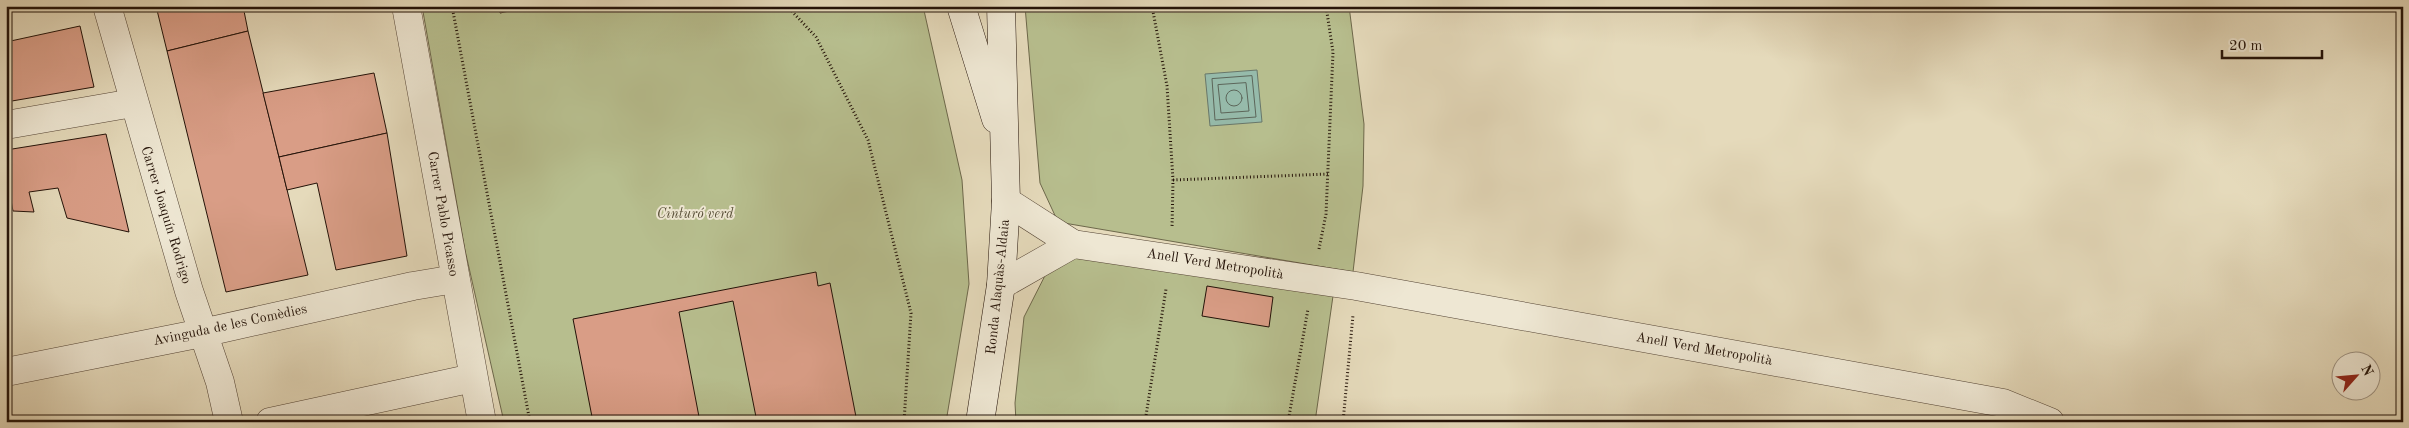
<svg xmlns="http://www.w3.org/2000/svg" width="2409" height="428" viewBox="0 0 2409 428" font-family="'Old Standard TT',serif">
  <rect width="100%" height="100%" fill="#e5dabb"/>
  <filter id="stains"><feTurbulence type="fractalNoise" baseFrequency=".004" numOctaves="4"/><feColorMatrix values="0 0 0 0 .2 0 0 0 0 .09 0 0 0 0 .02 0 0 0 .5 -.17"/></filter>
  <radialGradient id="worn" r=".72"><stop offset=".6" stop-color="#630" stop-opacity="0"/><stop offset="1" stop-color="#630" stop-opacity=".3"/></radialGradient>
  <g fill="#b7be8e" stroke="#6d684b">
    <path d="M422,6H923L962,180L969,284L946,422H504L465,250Z"/>
    <path d="M1025,6H1349L1364,124L1363,186L1353,272L1058,222L1040,183Z"/>
    <path d="M1058,250L1333,296L1315,422H1016L1015,403L1024,317Z"/>
  </g>
  <path fill="#96bbab" stroke="#68776a" d="M1257,70L1262,122L1210,126L1205,74Z"/>
  <g fill="none" stroke-linecap="round" stroke-linejoin="round">
    <g stroke="#5c665a" stroke-width="1">
      <path d="M1252,76L1256,117L1215,120L1212,79Z"/>
      <path d="M1246,83L1249,111L1221,113L1218,85Z"/>
      <circle cx="1234" cy="98" r="8"/>
    </g>
  </g>
  <g fill="#d99d86" stroke="#231208">
    <path d="M156,6H243L248,31L167,51Z"/>
    <path d="M499,6H533L500,13Z"/>
    <path d="M80,26L94,87L6,102V42Z"/>
    <path d="M248,31L308,275L226,292L167,51Z"/>
    <path d="M374,73L387,133L279,157L263,93Z"/>
    <path d="M387,133L407,256L336,270L317,183L287,190L279,157Z"/>
    <path d="M106,134L129,232L67,218L58,188L29,192L34,212L13,211L8,184H6V150Z"/>
    <path d="M816,272L818,286L830,283L857,422H757L733,301L679,312L700,422H593L573,319Z"/>
    <path d="M1207,286L1273,297L1269,327L1202,316Z"/>
  </g>
  <g fill="none" stroke-linecap="round" stroke-linejoin="round">
    <defs>
      <g id="street">
        <path d="M107,6L189,291L220,382L229,422"/>
        <path d="M406,6L482,422"/>
        <path d="M6,125L133,103"/>
        <path d="M1073,244L1356,286L2003,403L2050,422"/>
        <path d="M1001,285L1073,244L1006,201"/>
        <path d="M6,372L202,333L413,286L455,279"/>
        <path d="M270,422L473,378"/>
      </g>
      <g id="secondary">
        <path d="M961,6L996,119"/>
        <path d="M980,422L1001,285L1006,201L1001,6"/>
      </g>
    </defs>
    <use href="#street" stroke="#544435" stroke-width="29"/>
    <use href="#secondary" stroke="#231208" stroke-width="29"/>
    <g stroke="#231208" stroke-width="3" stroke-dasharray="1 2.5" stroke-linecap="butt">
      <path d="M452,6L530,422"/>
      <path d="M787,6L816,37L868,140L911,313L904,422"/>
      <path d="M1152,6L1167,86L1173,180L1172,228"/>
      <path d="M1173,180L1328,174"/>
      <path d="M1319,249L1326,214L1333,52L1326,6"/>
      <path d="M1145,422L1166,289"/>
      <path d="M1288,422L1308,309"/>
      <path d="M1343,422L1353,315"/>
    </g>
    <use href="#street" stroke="#eee7d3" stroke-width="28"/>
    <use href="#secondary" stroke="#eee7d3" stroke-width="28"/>
  </g>
  <g text-anchor="middle" dominant-baseline="central" stroke-width="4" stroke-linejoin="round" paint-order="stroke">
    <g font-size="14" fill="#231208" stroke="#eee7d3">
      <text transform="translate(443 214) rotate(80)">Carrer Pablo Picasso</text>
      <text transform="translate(166 215) rotate(73)">Carrer Joaquín Rodrigo</text>
      <text transform="translate(1215 264) rotate(9)">Anell Verd Metropolità</text>
      <text transform="translate(998 287) rotate(-84)">Ronda Alaquàs-Aldaia</text>
      <text transform="translate(230 325) rotate(-12)">Avinguda de les Comèdies</text>
      <text transform="translate(1704 349) rotate(10)">Anell Verd Metropolità</text>
    </g>
    <g font-size="14" font-style="italic" fill="#574e37" stroke="#eee7d3">
      <text x="695" y="214">Cinturó verd</text>
    </g>
  </g>
  <rect width="2409" height="428" fill="none" stroke="#e5dabb" stroke-width="25"/>
  <rect x="8" y="8" width="2394" height="413" fill="none" stroke="#231208" stroke-width="2.5"/>
  <rect x="12" y="12" width="2384" height="403" fill="none" stroke="#231208"/>
  <g transform="translate(2356 376) rotate(63)"><circle r="24" fill="#eee7d3" stroke="#9d9282"/>
  <path d="M0-4L9 19L0 12L-9 19Z" fill="#8f2418"/>
  <text y="-8" font-size="14" font-weight="bold" text-anchor="middle" fill="#231208">N</text>
  </g>
  <path d="M2222 50v8h100v-8" fill="none" stroke="#231208" stroke-width="2.5"/>
  <text x="2229" y="50" font-size="15" fill="#231208" stroke="#eee7d3" stroke-width="4" paint-order="stroke">20 m</text>
  <rect width="100%" height="100%" filter="url(#stains)"/>
  <rect width="100%" height="100%" fill="url(#worn)"/>
</svg>
